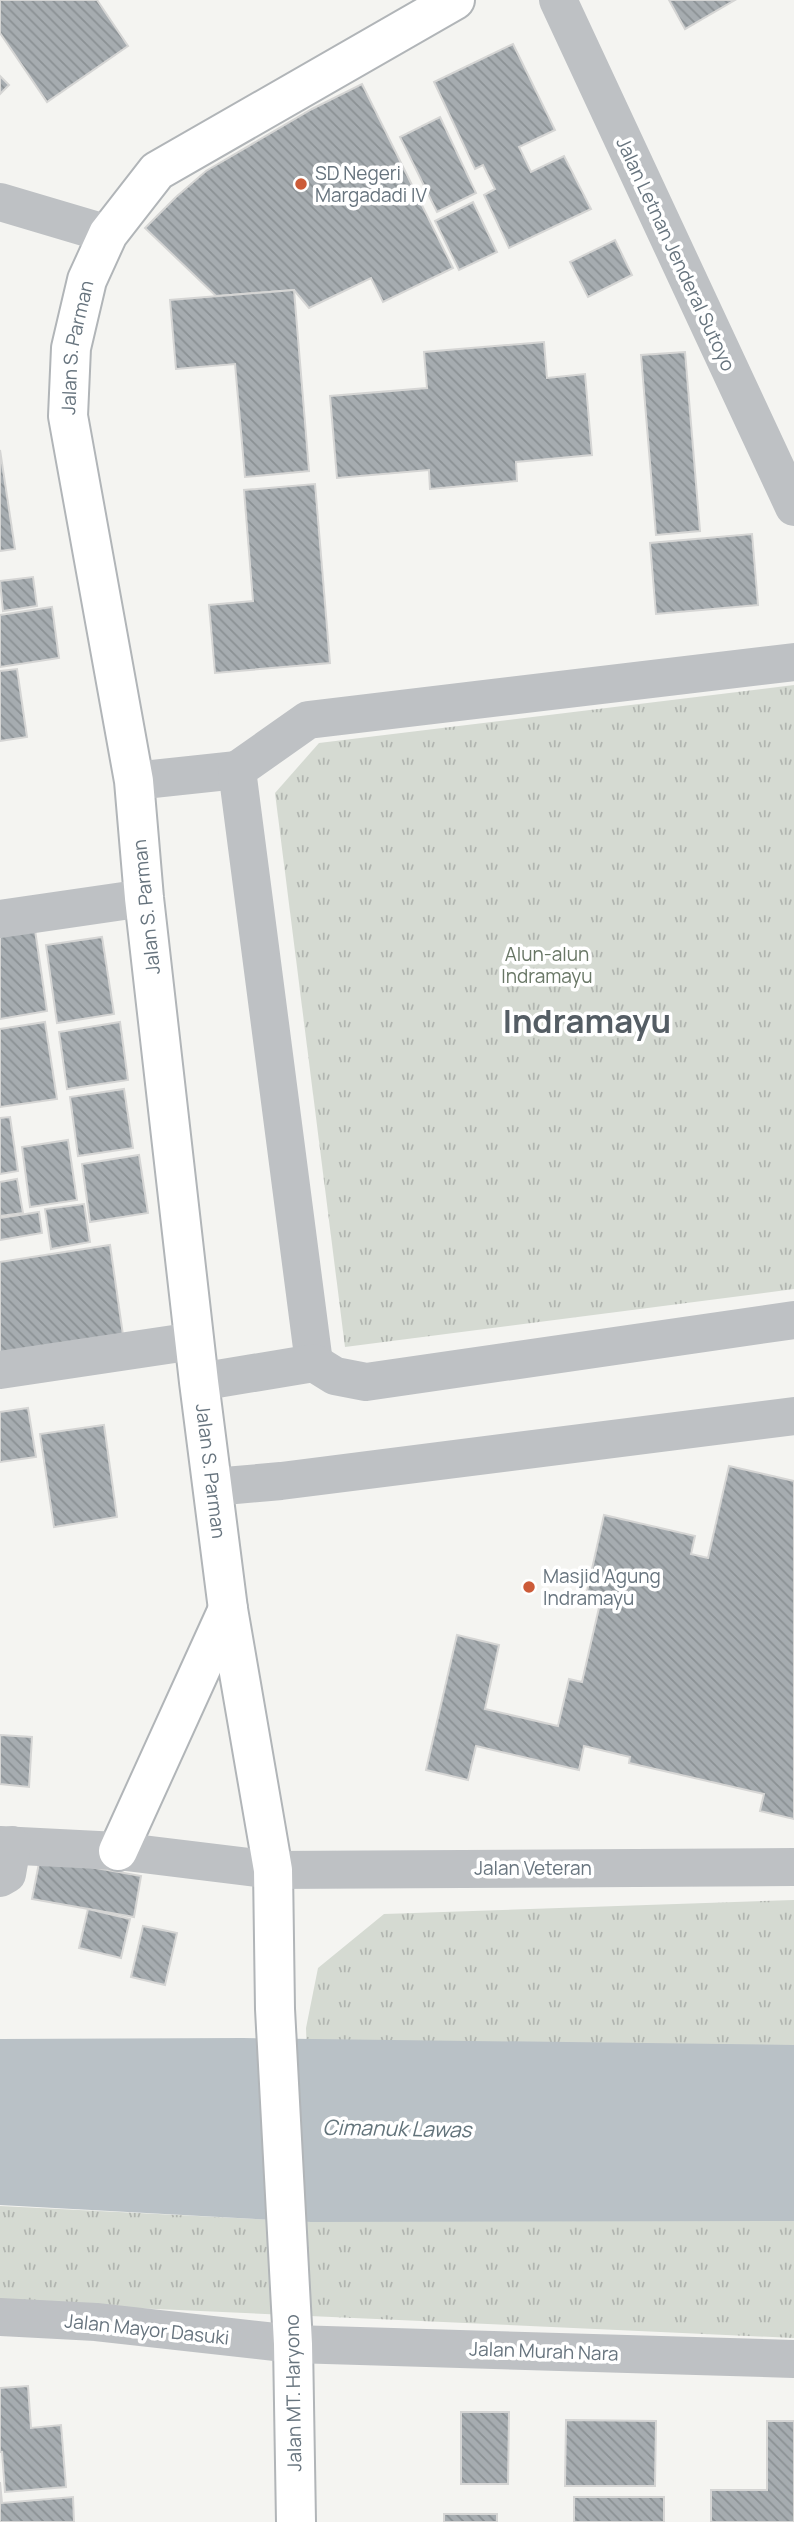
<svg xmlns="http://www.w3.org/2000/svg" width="794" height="2522" viewBox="0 0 794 2522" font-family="Manrope,sans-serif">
  <defs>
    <pattern id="grass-tufts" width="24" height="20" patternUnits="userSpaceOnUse" patternTransform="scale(1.75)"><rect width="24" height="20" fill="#d5dad2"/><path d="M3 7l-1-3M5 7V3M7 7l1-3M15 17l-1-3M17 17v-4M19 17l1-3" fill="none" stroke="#b1b5b0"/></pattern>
    <pattern id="building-back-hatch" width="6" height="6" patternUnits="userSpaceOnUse" patternTransform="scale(1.75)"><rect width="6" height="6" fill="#a6acb0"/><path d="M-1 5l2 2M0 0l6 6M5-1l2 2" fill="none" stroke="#8b9194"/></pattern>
  </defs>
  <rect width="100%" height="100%" fill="#f4f4f1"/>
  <g fill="url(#grass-tufts)">
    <path d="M794,685V1289L345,1347L275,793L319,743Z"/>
    <path d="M794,1900V2338L0,2302V2206L313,2222L306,2028L318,1968L384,1914Z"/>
  </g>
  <path fill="#b9c1c6" d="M243,2038L794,2045V2221L311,2222L0,2205V2039Z"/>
  <g fill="url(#building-back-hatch)" stroke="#d5d5d4" stroke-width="2">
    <path d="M0,0H97L128,46L47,102L0,33Z"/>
    <path d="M669,0H735L685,29Z"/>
    <path d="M513,44L555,130L519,147L531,172L564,156L591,209L509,248L484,195L495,189L483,165L475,169L434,82Z"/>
    <path d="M0,76L9,85L0,94Z"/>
    <path d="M362,84L453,268L383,302L371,278L309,308L294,290L216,296L145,228L176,197L206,171L312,109Z"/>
    <path d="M440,117L476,193L437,212L400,137Z"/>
    <path d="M473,202L497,252L459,270L435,221Z"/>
    <path d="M615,240L632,275L588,297L570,262Z"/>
    <path d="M294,290L309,471L245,477L235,364L176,369L170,300Z"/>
    <path d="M544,342L547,378L585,374L592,455L516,462L517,481L430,489L429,470L337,478L330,396L427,388L424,352Z"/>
    <path d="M685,352L700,531L656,535L641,355Z"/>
    <path d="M0,450L15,549L0,551Z"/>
    <path d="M315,484L330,663L215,673L209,605L253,601L244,490Z"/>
    <path d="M752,534L758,605L656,614L650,543Z"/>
    <path d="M33,577L37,606L3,611L0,581Z"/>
    <path d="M52,607L59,658L0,667V615Z"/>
    <path d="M17,669L27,737L0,741V671Z"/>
    <path d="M35,930L47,1011L0,1019V936Z"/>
    <path d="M102,937L114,1014L57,1023L46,945Z"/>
    <path d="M45,1022L57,1099L0,1107V1029Z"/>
    <path d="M120,1022L128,1080L67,1089L59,1032Z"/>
    <path d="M124,1089L133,1148L78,1156L70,1097Z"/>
    <path d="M10,1117L18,1171L0,1174V1118Z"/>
    <path d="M68,1140L77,1200L30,1207L22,1147Z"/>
    <path d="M139,1155L148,1213L90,1222L82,1164Z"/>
    <path d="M17,1179L23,1213L0,1216V1182Z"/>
    <path d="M84,1204L90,1242L51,1249L45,1209Z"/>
    <path d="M39,1212L42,1233L0,1240V1218Z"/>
    <path d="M110,1245L123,1335L0,1354V1262Z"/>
    <path d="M28,1408L36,1457L0,1462V1412Z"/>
    <path d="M104,1425L117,1517L54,1527L40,1434Z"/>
    <path d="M729,1466L794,1481V1819L760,1811L764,1794L629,1763L630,1757L584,1746L579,1770L476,1746L468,1780L426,1770L457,1635L499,1645L485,1709L558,1726L569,1679L582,1682L601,1599L586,1596L604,1515L695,1536L691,1554L708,1558Z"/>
    <path d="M0,1735L32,1737L29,1787L0,1784Z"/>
    <path d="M40,1858L141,1876L134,1917L32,1899Z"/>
    <path d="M88,1909L130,1919L121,1958L79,1948Z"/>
    <path d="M143,1926L177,1933L165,1985L131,1977Z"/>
    <path d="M28,2386L31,2428L61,2425L66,2487L5,2492L2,2452H0V2388Z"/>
    <path d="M461,2412H509L508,2484H461Z"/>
    <path d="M566,2420L656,2421L655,2486H565Z"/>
    <path d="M767,2421H794V2522H711V2490H767Z"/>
    <path d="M0,2482L2,2503L73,2497L74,2522H0Z"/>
    <rect x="574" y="2497" width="90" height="25"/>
    <rect x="444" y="2514" width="53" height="8"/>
  </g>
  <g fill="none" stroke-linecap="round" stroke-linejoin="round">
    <defs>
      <g id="major">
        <path d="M118,1851L228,1609"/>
        <path id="s1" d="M296,2522L293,2344L275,2009L273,1870L228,1609L199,1382L144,898L134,781L68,416L71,348L87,280L108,234L157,171L455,0"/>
      </g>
    </defs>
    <use href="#major" stroke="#b1b5b8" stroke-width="42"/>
    <g stroke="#bec1c4" stroke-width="38">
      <path d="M558,0L794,507"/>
      <path d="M0,202L108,234"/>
      <path d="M134,781L237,770"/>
      <path d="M0,919L144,898"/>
      <path d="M314,1363L237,770L308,720L794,662"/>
      <path d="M0,1370L194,1341"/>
      <path d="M199,1382L314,1363L335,1376L366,1382L794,1320"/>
      <path d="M213,1487L281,1481L794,1416"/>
      <path d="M0,1845L118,1851L273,1870L794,1867"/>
      <path d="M0,1878L7,1874L12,1845"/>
      <path d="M0,2317L96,2322L293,2344L794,2359"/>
    </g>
    <use href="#major" stroke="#fff" stroke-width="38"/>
  </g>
  <g fill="#cc5b38" stroke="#fff" stroke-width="2.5">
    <circle cx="301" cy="184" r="7"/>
    <circle cx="529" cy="1587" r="7"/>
  </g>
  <g text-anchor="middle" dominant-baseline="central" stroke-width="7" stroke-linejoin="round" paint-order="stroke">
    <g font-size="19" fill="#67747e" stroke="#fff" text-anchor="start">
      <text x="315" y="173">SD Negeri<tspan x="315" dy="22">Margadadi IV</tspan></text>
      <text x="543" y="1576">Masjid Agung<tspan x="543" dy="22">Indramayu</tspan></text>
    </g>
    <g font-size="19" fill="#67747e" stroke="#fff">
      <text transform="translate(676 254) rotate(65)">Jalan Letnan Jenderal Sutoyo</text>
      <text stroke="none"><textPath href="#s1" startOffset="2191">Jalan S. Parman</textPath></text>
      <text transform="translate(146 907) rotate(-96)">Jalan S. Parman</text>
      <text transform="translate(211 1471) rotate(83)">Jalan S. Parman</text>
      <text x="533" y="1868">Jalan Veteran</text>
      <text transform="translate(147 2329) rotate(6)">Jalan Mayor Dasuki</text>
      <text transform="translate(544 2351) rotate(2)">Jalan Murah Nara</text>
      <text transform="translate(293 2393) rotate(-91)">Jalan MT. Haryono</text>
    </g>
    <g font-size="19" fill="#687665" stroke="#fff">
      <text x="547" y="954">Alun-alun<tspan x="547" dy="22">Indramayu</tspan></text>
    </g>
    <g font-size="21" font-style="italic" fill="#63747b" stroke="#fff">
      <text transform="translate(397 2128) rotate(1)">Cimanuk Lawas</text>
    </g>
    <g font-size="33" font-weight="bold" fill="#545d64" stroke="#fff">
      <text x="587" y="1020">Indramayu</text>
    </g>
  </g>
</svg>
